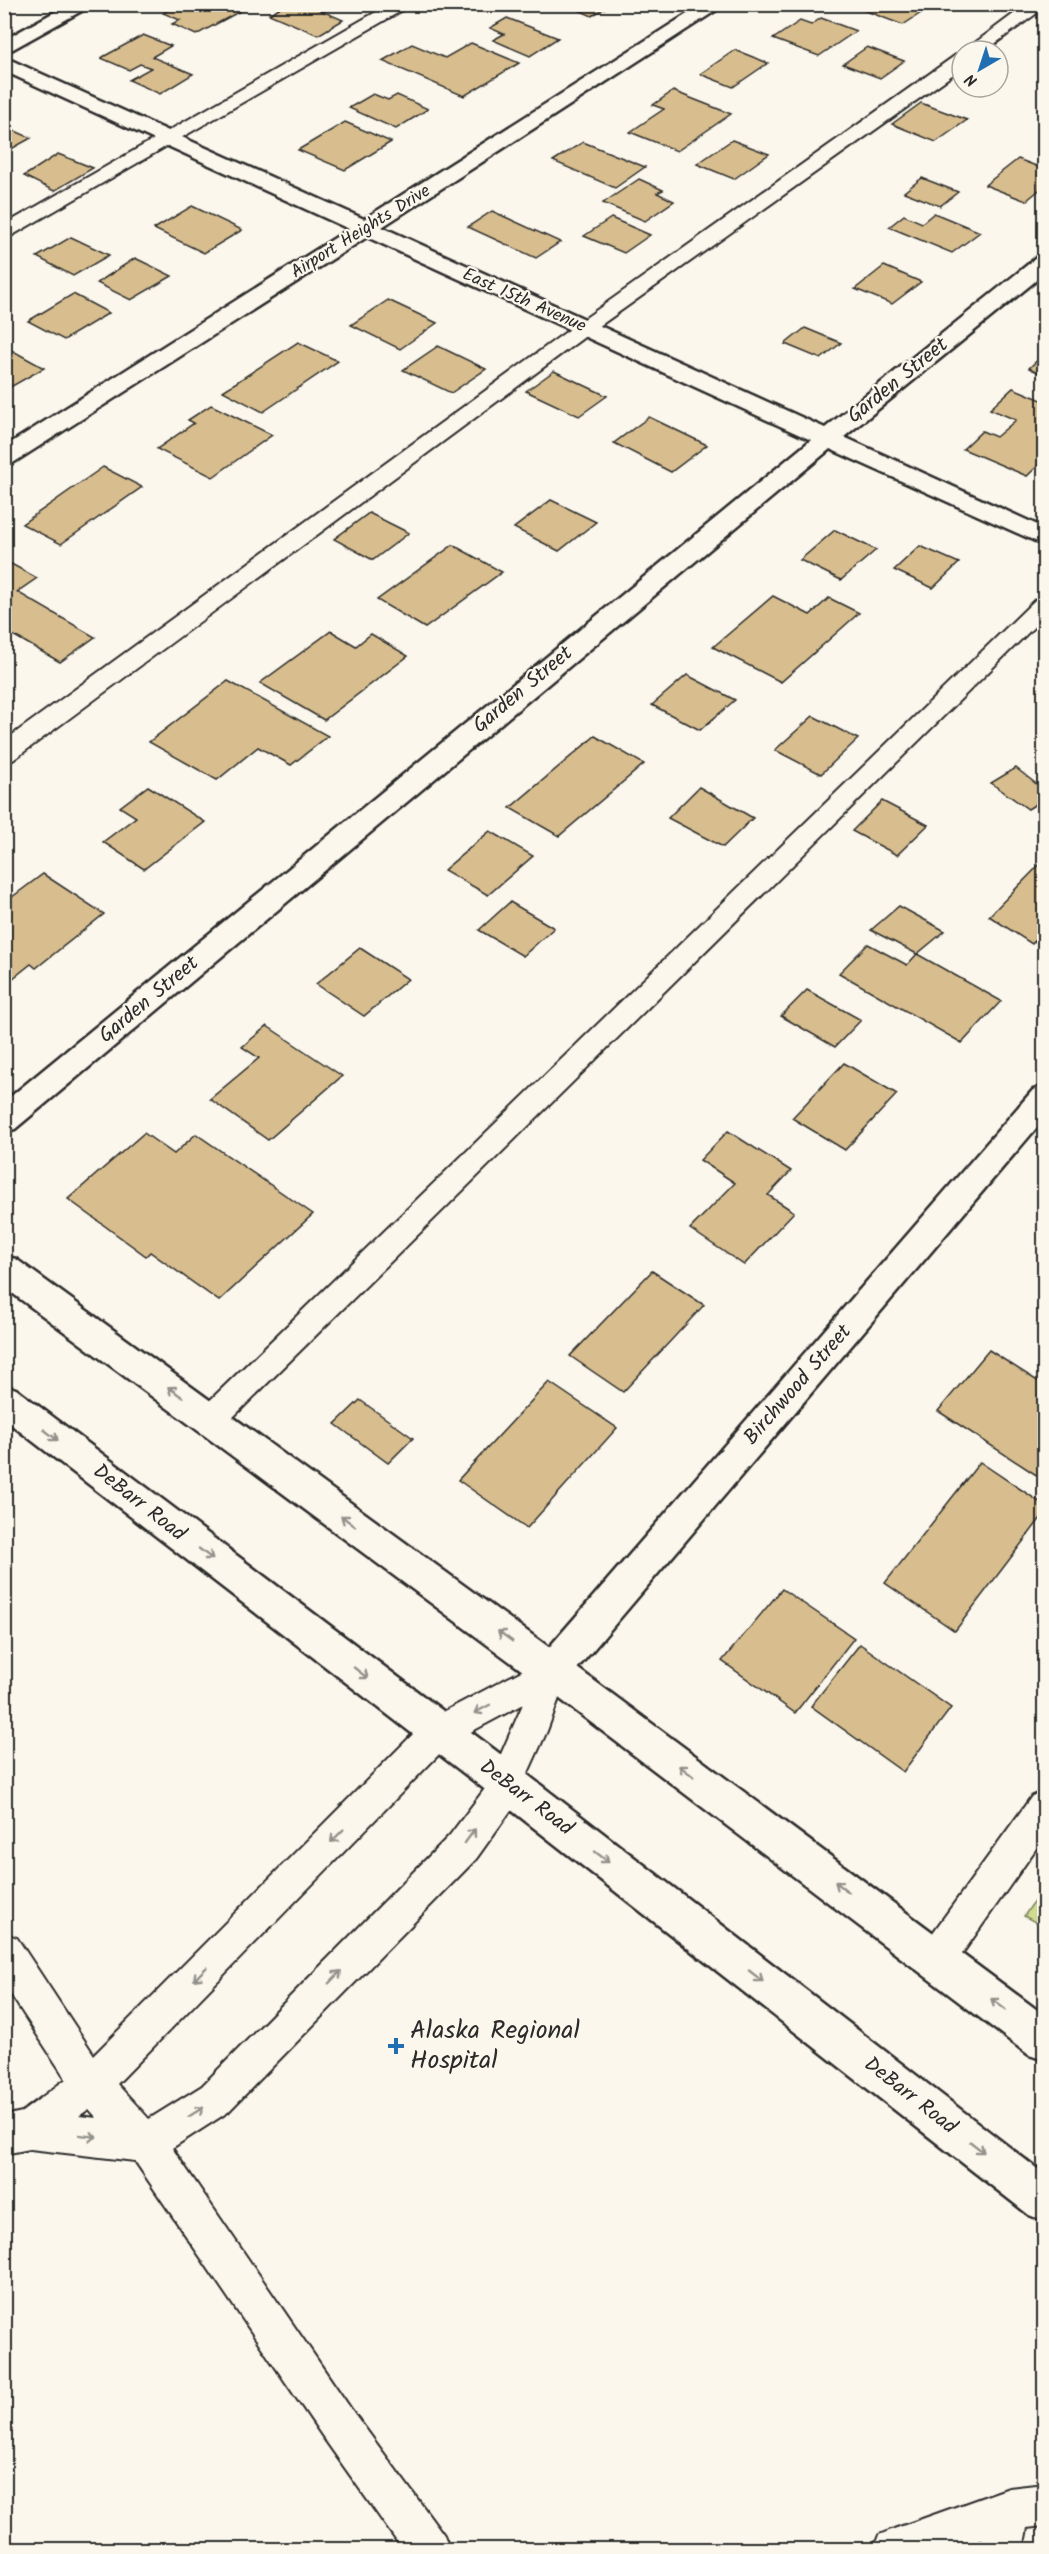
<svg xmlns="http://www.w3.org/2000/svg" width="1049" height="2554" viewBox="0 0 1049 2554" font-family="Kalam,sans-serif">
  <rect width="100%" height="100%" fill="#fbf7ec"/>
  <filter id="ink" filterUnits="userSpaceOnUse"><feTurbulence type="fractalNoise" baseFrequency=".0167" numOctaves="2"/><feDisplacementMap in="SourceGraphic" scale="12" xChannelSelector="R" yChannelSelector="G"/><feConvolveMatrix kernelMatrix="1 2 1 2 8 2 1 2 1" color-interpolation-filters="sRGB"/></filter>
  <g filter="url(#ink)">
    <path fill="#cfdc90" stroke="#7d845e" stroke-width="1.5" d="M1044,1887V1927L1024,1916Z"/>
    <g fill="#d8be8e" stroke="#2b2b2b" stroke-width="1.5">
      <path d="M179,4H233L244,9L196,35L172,24L180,20L163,13Z"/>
      <path d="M286,4H306L343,20L318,35L269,14Z"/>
      <path d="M565,4H611L592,16Z"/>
      <path d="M847,4H923L930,7L903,25Z"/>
      <path d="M507,18L558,38L530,56L493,40L504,34L490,28Z"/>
      <path d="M821,18L856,31L819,56L773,39L800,21L811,25Z"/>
      <path d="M143,35L171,46L152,57L193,74L160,94L129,80L151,68L140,64L129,70L101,58Z"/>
      <path d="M471,43L519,63L464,96L382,61L412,44L445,58Z"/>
      <path d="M867,47L904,61L880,78L843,64Z"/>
      <path d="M735,50L768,63L733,87L700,74Z"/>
      <path d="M673,91L731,114L677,151L630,132L664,109L653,105Z"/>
      <path d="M373,94L388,100L397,95L428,109L396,129L349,108Z"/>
      <path d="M921,103L967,120L936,142L892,124Z"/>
      <path d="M345,122L391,142L345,170L298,150Z"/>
      <path d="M4,126L31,138L4,153Z"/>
      <path d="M732,140L769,154L734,179L697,164Z"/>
      <path d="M583,142L645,167L615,188L553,161Z"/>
      <path d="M58,154L93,168L54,191L24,176Z"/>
      <path d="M1018,159L1044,169V186L1026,201L985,185Z"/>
      <path d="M922,178L958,192L940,206L904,192Z"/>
      <path d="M639,179L663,190L657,193L674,201L645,221L603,203Z"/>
      <path d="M192,206L242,230L204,253L154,229Z"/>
      <path d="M492,211L560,242L536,258L468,227Z"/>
      <path d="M934,213L980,232L952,253L889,227L904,215L922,223Z"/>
      <path d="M611,218L650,235L624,253L584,236Z"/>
      <path d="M71,237L109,255L73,276L37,257Z"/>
      <path d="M135,258L172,276L131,300L97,283Z"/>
      <path d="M884,266L921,282L892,304L855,289Z"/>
      <path d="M73,294L109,313L64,340L28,321Z"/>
      <path d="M388,300L437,323L400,349L351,325Z"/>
      <path d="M805,328L841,343L821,359L785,344Z"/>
      <path d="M298,342L338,361L263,412L223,391Z"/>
      <path d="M4,346L44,368L7,389L4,388Z"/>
      <path d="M438,346L486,369L451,393L403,370Z"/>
      <path d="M1044,354V375L1029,368Z"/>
      <path d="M554,371L607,396L579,416L526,391Z"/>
      <path d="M1013,388L1044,401V460L1027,476L963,449L982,431L996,437L1016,420L990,409Z"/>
      <path d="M211,405L272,435L213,477L157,449L194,423L188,420Z"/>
      <path d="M649,417L707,445L671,472L614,443Z"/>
      <path d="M103,467L142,487L61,544L22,524Z"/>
      <path d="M551,500L596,522L559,551L514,528Z"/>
      <path d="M369,513L409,533L373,560L334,539Z"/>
      <path d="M835,530L876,550L841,580L800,560Z"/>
      <path d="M453,545L502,572L425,628L377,600Z"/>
      <path d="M920,546L959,563L933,588L894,570Z"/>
      <path d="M4,560L37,578L17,592L95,637L60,662L4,630Z"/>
      <path d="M773,596L810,615L829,598L859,613L781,682L713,647Z"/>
      <path d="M331,631L356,646L371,634L408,656L324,720L260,683Z"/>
      <path d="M687,675L735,700L700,730L652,705Z"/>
      <path d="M228,681L328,736L291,765L258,747L217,780L149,742Z"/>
      <path d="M813,716L858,739L821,774L775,750Z"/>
      <path d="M595,736L644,764L559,836L510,808Z"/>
      <path d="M1016,768L1044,790V799L1028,809L991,783Z"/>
      <path d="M148,786L205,822L144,869L103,842L136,817L120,807Z"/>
      <path d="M699,787L753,818L723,847L668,818Z"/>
      <path d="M882,801L928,825L897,855L852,831Z"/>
      <path d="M490,831L533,856L488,895L444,870Z"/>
      <path d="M1044,860V931L1032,944L989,916Z"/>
      <path d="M43,874L104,914L36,968L31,964L7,983L4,903Z"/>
      <path d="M510,902L554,928L523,956L479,930Z"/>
      <path d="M899,906L945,931L917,954L871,930Z"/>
      <path d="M868,944L907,965L917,954L1001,1001L962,1043L839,973Z"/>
      <path d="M360,948L408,979L364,1016L316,984Z"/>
      <path d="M807,990L861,1020L835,1047L781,1016Z"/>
      <path d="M267,1026L342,1076L268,1140L210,1099L259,1058L242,1047Z"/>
      <path d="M844,1063L897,1094L845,1150L792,1118Z"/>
      <path d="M728,1131L791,1171L768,1195L794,1212L744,1265L690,1229L735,1183L700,1160Z"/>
      <path d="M144,1133L174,1154L196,1134L313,1214L219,1301L150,1252L146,1256L68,1199Z"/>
      <path d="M652,1271L704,1305L623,1392L570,1356Z"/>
      <path d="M989,1350L1039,1382L1044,1376V1480L938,1411Z"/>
      <path d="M549,1382L617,1428L527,1528L458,1480Z"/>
      <path d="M360,1400L413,1438L388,1463L335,1424Z"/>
      <path d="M980,1462L1044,1505V1514L955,1631L885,1583Z"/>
      <path d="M782,1589L854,1638L795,1713L722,1661Z"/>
      <path d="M860,1644L951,1708L903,1772L811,1706Z"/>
    </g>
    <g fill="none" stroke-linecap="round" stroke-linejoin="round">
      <defs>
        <g id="lane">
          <path d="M390,4H413L4,240V225Z"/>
          <path d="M1027,4H1044V8L985,51H964Z"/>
          <path d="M962,54V68L591,332L13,760L4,762V741L577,324L956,55Z"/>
          <path d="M1044,596V617L222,1428L211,1432L200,1428L195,1419L200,1410L1036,599Z"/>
          <path d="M552,1655L564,1660L569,1671L547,1731L511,1810L476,1859L228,2112L172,2148L351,2409L444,2535L450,2550H403L323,2437L135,2161L30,2149L4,2154V2116L22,2112L66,2079L4,1984V1933L17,1938L94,2055L426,1721ZM523,1704L487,1786L450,1835L202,2086L149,2119L117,2084L450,1743ZM89,2109L97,2118L79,2116Z"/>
          <path d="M1044,1791V1837L950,1971L937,1976L924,1971L919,1958L924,1945L1032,1796Z"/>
          <path d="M1044,2484V2526L1027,2528L1023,2550H981L983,2539L954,2550H873L879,2535L894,2529L1009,2488Z"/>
        </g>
        <g id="street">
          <path d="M69,4H94L4,54V40Z"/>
          <path d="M703,4H726L382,227L825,428L1036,258L1044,256V274L844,437L1044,528V545L830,449L15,1129L4,1132V1102L811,440L367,237L13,463L4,465V447L349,229L4,71V57L364,219Z"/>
          <path d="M1044,1086V1119L565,1683L552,1688L539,1683L533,1671L539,1659L1033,1090Z"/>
        </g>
        <g id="secondary">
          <path d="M4,1256L16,1259L565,1659L1044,2015V2060L1029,2055L539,1683L4,1287Z"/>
          <path d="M4,1385L16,1389L520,1769L1044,2174V2221L1029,2215L492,1795L4,1419Z"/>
        </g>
      </defs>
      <use href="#lane" stroke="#2b2b2b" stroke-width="4"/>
      <use href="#street" stroke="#2b2b2b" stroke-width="5"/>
      <use href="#secondary" stroke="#2b2b2b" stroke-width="5"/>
      <use href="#lane" fill="#fbf7ec" fill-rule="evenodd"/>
      <use href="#street" fill="#fbf7ec" fill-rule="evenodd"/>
      <use href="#secondary" fill="#fbf7ec" fill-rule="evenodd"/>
    </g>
    <defs><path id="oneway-shaft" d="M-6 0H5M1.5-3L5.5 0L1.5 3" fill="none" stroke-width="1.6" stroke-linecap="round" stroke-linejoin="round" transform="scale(1.5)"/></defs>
    <g stroke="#93918c">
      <use href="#oneway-shaft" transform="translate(175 1392) rotate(-144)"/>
      <use href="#oneway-shaft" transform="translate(51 1435) rotate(38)"/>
      <use href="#oneway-shaft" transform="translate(348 1521) rotate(-143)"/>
      <use href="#oneway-shaft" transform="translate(206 1554) rotate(38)"/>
      <use href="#oneway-shaft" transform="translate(505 1636) rotate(-144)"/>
      <use href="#oneway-shaft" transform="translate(361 1673) rotate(38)"/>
      <use href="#oneway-shaft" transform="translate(482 1709) rotate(152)"/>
      <use href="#oneway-shaft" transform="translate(686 1771) rotate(-143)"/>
      <use href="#oneway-shaft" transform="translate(337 1836) rotate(135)"/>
      <use href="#oneway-shaft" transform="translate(470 1836) rotate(-54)"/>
      <use href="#oneway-shaft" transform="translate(602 1857) rotate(38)"/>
      <use href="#oneway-shaft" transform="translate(842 1887) rotate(-143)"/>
      <use href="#oneway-shaft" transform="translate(200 1974) rotate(135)"/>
      <use href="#oneway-shaft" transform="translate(756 1976) rotate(38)"/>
      <use href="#oneway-shaft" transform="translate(335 1977) rotate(-46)"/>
      <use href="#oneway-shaft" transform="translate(998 2004) rotate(-143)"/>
      <use href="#oneway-shaft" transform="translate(196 2112) rotate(-32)"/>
      <use href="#oneway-shaft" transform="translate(88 2136) rotate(7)"/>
      <use href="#oneway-shaft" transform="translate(977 2147) rotate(38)"/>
    </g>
  </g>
  <path fill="#1f6fb2" stroke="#fbf7ec" stroke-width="2" d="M393 2037h6v6h6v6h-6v6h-6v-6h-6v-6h6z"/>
  <g text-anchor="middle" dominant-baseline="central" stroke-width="4.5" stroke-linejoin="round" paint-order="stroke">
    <g font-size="18" fill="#2b2b2b" stroke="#fbf7ec">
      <text transform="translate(361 232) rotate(-32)">Airport Heights Drive</text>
      <text transform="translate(524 301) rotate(24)">East 15th Avenue</text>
    </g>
    <g font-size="21" fill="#2b2b2b" stroke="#fbf7ec">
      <text transform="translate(898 381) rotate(-39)">Garden Street</text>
      <text transform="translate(523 690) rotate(-40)">Garden Street</text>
      <text transform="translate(149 1000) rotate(-40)">Garden Street</text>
      <text transform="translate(798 1385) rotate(-49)">Birchwood Street</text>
      <text transform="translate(139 1503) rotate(38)">DeBarr Road</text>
      <text transform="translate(526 1798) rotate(37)">DeBarr Road</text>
      <text transform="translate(910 2096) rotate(38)">DeBarr Road</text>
    </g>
    <g font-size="26" fill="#2b2b2b" stroke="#fbf7ec" text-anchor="start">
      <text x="410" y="2031">Alaska Regional<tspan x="410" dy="30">Hospital</tspan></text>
    </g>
  </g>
  <rect width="1049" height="2554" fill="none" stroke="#fbf7ec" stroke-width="24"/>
  <rect x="12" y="12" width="1025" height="2530" fill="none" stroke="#2b2b2b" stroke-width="2" filter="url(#ink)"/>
  <g transform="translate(980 69) rotate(219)"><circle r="28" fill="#fbf7ec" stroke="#a8a59f" stroke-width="1.5"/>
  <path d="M0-4.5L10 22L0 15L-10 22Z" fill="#1f6fb2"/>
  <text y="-9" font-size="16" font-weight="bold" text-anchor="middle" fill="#2b2b2b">N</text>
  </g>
</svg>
